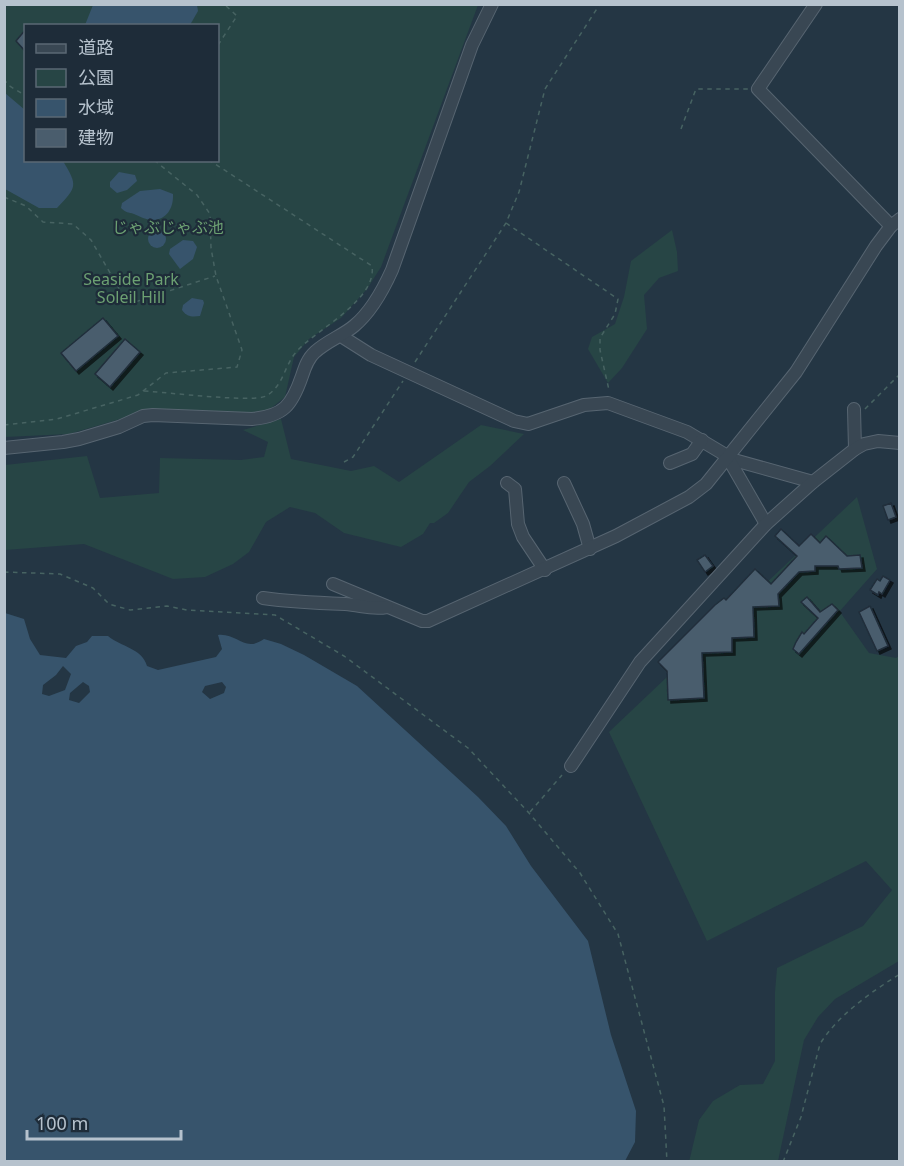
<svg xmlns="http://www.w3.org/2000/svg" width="904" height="1166" viewBox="0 0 904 1166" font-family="'Noto Sans','Noto Sans JP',sans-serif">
  <defs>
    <filter id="shadow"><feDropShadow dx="3" dy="3" stdDeviation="0" flood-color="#0009"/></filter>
  </defs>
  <rect width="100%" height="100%" fill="#243644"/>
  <g fill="#274545" fill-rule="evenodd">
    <path d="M4,5H478L381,267L367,289L341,318L309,339L294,357L285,397L265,413L187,410L134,415L69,434L5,437ZM26,26H218V160H26Z"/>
    <path d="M672,230L677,252L678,271L659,278L644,295L647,329L622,368L608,383L588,349L592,337L615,324L624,297L631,261Z"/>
    <path d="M281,419L291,459L351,471L374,466L399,482L481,425L524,434L490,466L469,482L448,513L434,523H430L423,534L401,547L344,533L315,513L290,507L266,522L249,552L233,564L205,577L173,579L84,544L5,550V465L87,456L100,498L159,493L160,458L241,460L264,457L268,442L243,430Z"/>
    <path d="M857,497L877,569L824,629L840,612L869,653L896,658L899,656V961L835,999L818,1017L804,1040L778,1161L689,1162L699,1120L713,1101L740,1085L763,1084L775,1061V992L777,968L863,926L892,890L866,861L707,941L609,732Z"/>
  </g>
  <g fill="#37546c" fill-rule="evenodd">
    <path d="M93,5H197L198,11L190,25H85Z"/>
    <path d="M5,93L25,110L26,160L63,161C78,186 77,187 57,208H39L5,189Z"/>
    <path d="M119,172L135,175L137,181L127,190L117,193L110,187V182Z"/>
    <path d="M160,189L173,194C174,212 162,225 143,218C140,217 137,215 134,214C128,212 126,213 121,208L122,203L140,191Z"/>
    <circle cx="157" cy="239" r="9"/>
    <path d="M183,240L193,241L197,247L193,259L180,269L169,254L170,249Z"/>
    <path d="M192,298L203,300L204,303L200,316C192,317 187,317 182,310L183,305Z"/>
    <path d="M5,613L24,619L30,639L40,655L66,658L76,646L87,642L92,636H108C121,647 142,648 147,666L158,670L216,657L222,649L218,635C238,633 244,653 264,639L281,644L304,655L357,686L478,797L506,826L531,866L588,941L611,1035L636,1111L635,1142L625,1161H5ZM63,666L71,674L65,690L49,696L42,694L43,685L56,675ZM83,682L89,686L90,692L79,703L69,700L70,693ZM222,682L226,687L224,693L210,699L202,692L205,686Z"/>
  </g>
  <g fill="#4a5d6d" stroke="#202e3b" stroke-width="1.5" filter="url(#shadow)">
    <path d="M26,29V52L16,41Z"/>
    <path d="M103,318L118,336L76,371L61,353Z"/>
    <path d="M125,339L140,352L110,387L95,374Z"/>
    <path d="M891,503L896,517L888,520L883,506Z"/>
    <path d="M781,529L799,546L811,534L820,543L826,536L847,556L860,555L862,568L839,569L838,566H815V571L799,572L778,594L779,606L753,607L754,637L732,638V652L702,653L704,698L668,700L667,671L658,662L715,605L724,598L726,600L755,569L771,584L797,556L775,536Z"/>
    <path d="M705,555L713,566L705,572L697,560Z"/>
    <path d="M883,576L890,580L882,594L879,592L878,595L870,590L877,579L880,581Z"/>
    <path d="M807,597L820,612L832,604L838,610L799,654L793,649L796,642L802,632L804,634L818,618L801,602Z"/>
    <path d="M870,606L888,646L877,651L859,612Z"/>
  </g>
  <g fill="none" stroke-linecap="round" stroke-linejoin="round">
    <defs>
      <g id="minor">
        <path d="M816,4L758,89L891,226"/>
        <path d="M341,336L371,355L514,421L528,424L584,405L608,403L687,432L734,460L813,482"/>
        <path d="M854,409L855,449"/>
        <path d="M4,448L63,442L79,439L119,427L143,416L153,415L252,419C284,416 292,405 302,376C305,367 308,358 315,352C327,341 342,336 354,326C371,312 383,290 392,270L472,45L492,4"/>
        <path d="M728,458L766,524"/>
        <path d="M670,463L692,454L702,440"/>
        <path d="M507,483L515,489L518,524L523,537L545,570"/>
        <path d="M564,483L583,524L590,549"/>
        <path d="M333,584L422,621H428L616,536L689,497L706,484L796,372L876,246L891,226L900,219"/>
        <path d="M263,598C291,602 317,603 345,604C361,605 371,610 387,607"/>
        <path d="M571,766L640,662L766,524L813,482L855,449L864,444L878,441L900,443"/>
      </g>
    </defs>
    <use href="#minor" stroke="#576571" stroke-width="14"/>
    <g stroke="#476362" stroke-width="1.5" stroke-dasharray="4.5 4.5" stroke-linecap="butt">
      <path d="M218,45L237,16L224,4"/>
      <path d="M4,79L8,85L26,96"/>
      <path d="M681,129L696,89H748"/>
      <path d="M4,197L26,206L43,222L73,224L91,240L124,297L135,302L215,276"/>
      <path d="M506,223L618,299L615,314L600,338V350L609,390"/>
      <path d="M415,362L506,223L519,192L545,89L600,4"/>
      <path d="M144,391C165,392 253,403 266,396C284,386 284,365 297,351C317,329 377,300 372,266L209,160"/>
      <path d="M865,409L900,374"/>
      <path d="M4,425L57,419L138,395L166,373L237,367L242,350L216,276L211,248L210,214L197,195L154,160"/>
      <path d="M344,462L353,457L403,381"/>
      <path d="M4,572L60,574L93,588L109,604L130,610L167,606L187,610L275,615L344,656L468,748L529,813L580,873L618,934L664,1106L667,1162"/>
      <path d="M530,812L562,775"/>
      <path d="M783,1162L801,1117L820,1044C838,1015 871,992 900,974"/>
    </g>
    <use href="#minor" stroke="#394753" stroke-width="12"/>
  </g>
  <g text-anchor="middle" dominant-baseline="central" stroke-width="4.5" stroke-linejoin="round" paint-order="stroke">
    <g font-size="16" fill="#6ca072" stroke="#1e2c39">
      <text x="168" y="227">じゃぶじゃぶ池</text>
      <text x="131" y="279">Seaside Park<tspan x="131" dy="18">Soleil Hill</tspan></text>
    </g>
  </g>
  <rect width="904" height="1166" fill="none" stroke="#b6c2cd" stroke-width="12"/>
  <rect x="24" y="24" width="195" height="138" fill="#1e2c39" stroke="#5b6874" stroke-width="1.5"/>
  <rect x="36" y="44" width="30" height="9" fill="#394753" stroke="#5b6874" stroke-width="1.5"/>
  <text x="78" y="54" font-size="18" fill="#b6c2cd">道路</text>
  <rect x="36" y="69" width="30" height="18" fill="#274545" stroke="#5b6874" stroke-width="1.5"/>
  <text x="78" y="84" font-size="18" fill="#b6c2cd">公園</text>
  <rect x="36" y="99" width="30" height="18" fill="#37546c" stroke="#5b6874" stroke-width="1.5"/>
  <text x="78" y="114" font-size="18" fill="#b6c2cd">水域</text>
  <rect x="36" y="129" width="30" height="18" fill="#4a5d6d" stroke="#5b6874" stroke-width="1.5"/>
  <text x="78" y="144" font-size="18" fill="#b6c2cd">建物</text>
  <path d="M27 1130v9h154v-9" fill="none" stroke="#b6c2cd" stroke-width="3"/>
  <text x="36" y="1130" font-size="18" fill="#b6c2cd" stroke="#1e2c39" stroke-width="4.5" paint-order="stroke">100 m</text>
</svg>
